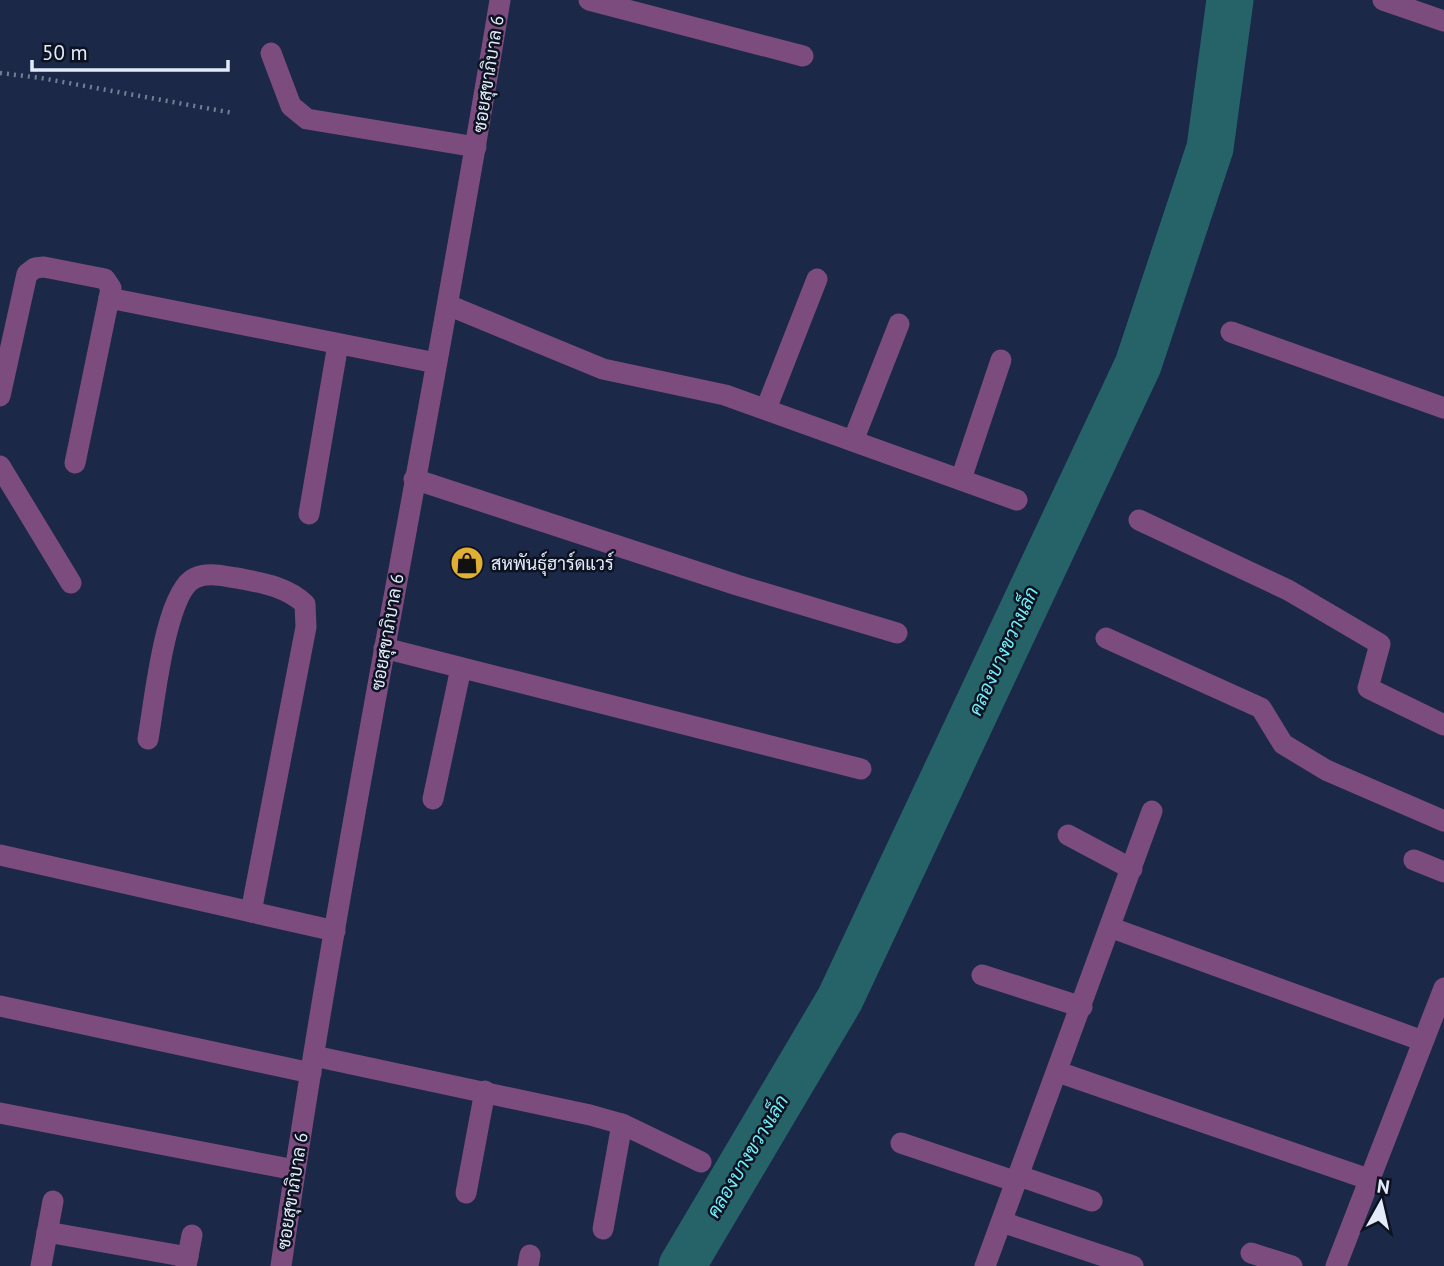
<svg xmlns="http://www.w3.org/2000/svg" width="1444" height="1266" viewBox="0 0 1444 1266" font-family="'PT Sans',Sarabun,sans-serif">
  <rect width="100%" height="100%" fill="#1b2847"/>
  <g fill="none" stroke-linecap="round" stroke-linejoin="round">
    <path stroke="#256369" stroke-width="47" d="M682,1266L840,999L1138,365L1210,148L1230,0"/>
    <path stroke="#747f97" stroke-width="4.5" stroke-dasharray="2 5" stroke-linecap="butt" d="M0,73L41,78L233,113"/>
    <g stroke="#7d4c7f" stroke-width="21">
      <path d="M589,0L803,56"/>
      <path d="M1383,0L1444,21"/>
      <path d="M271,53L291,106L307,119L476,147"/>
      <path d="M448,305L603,369L725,395L1017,500"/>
      <path d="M1231,332L1444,408"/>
      <path d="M0,396L27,274L35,268L44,267L105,279L111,288L109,298"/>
      <path d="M766,409L817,279"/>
      <path d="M853,441L899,324"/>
      <path d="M75,463L109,298L436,363"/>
      <path d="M0,466L71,583"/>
      <path d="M414,479L737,585L897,633"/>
      <path d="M961,479L1001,360"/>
      <path d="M309,514L338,344"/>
      <path d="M1139,520L1288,590L1380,644L1368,688L1444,725"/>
      <path d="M1106,638L1261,708L1283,744L1326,770L1444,821"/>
      <path d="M384,648L861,769"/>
      <path d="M148,739C154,706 165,591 195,578C208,572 222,576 237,578C262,583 286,586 305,604L306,627L251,912"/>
      <path d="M433,799L461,668"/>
      <path d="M1068,835L1132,869"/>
      <path d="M0,855L335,931"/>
      <path d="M1414,860L1444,872"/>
      <path d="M1112,928L1423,1041"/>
      <path d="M982,975L1082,1007"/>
      <path d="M0,1006L311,1073"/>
      <path d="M314,1056L590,1115L622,1124L701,1162"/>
      <path d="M1058,1072L1368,1179"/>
      <path d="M0,1113L295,1170"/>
      <path d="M901,1143L1017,1182"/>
      <path d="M1019,1176L1092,1201"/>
      <path d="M466,1193L485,1091"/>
      <path d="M1002,1222L1133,1266"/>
      <path d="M603,1229L622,1124"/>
      <path d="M47,1232L188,1257"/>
      <path d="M1251,1253L1292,1266"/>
      <path d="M41,1266L53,1201"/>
      <path d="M186,1266L192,1235"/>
      <path d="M281,1266C342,842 431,423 500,0"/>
      <path d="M528,1266L530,1255"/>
      <path d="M985,1266L1152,811"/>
      <path d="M1336,1266L1444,988"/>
    </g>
  </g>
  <defs>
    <symbol id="shop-disc" viewBox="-11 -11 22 22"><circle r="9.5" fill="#e1af34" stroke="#0c121f"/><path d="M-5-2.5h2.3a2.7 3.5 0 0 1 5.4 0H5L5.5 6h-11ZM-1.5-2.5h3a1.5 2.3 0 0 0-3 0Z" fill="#111"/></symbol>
  </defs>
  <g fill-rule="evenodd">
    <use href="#shop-disc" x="448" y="544" width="38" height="38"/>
  </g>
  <g text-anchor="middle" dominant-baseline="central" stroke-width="5" stroke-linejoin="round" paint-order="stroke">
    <g font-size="18" fill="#e3ebfb" stroke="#0c121f">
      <text transform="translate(488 74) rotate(-81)">ซอยสุขาภิบาล 6</text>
      <text transform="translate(387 632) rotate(-80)">ซอยสุขาภิบาล 6</text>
      <text transform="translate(292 1191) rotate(-81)">ซอยสุขาภิบาล 6</text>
    </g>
    <g font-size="18" fill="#e3ebfb" stroke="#0c121f" text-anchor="start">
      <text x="491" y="563">สหพันธุ์ฮาร์ดแวร์</text>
    </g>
    <g font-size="19" font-style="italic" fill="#71effc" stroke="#0c121f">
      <text transform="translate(1003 651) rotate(-65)">คลองบางขวางเล็ก</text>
      <text transform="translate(747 1156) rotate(-59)">คลองบางขวางเล็ก</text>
    </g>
  </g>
  <g transform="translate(1381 1203) rotate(8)" stroke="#0c121f" stroke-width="5" paint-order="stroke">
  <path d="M0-5L12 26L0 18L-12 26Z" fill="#e3ebfb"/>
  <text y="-10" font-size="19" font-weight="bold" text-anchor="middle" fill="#e3ebfb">N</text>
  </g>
  <path d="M32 60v10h196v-10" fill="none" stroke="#e3ebfb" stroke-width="3.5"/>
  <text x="42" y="60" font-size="21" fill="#e3ebfb" stroke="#0c121f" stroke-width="5" paint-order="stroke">50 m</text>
</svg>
